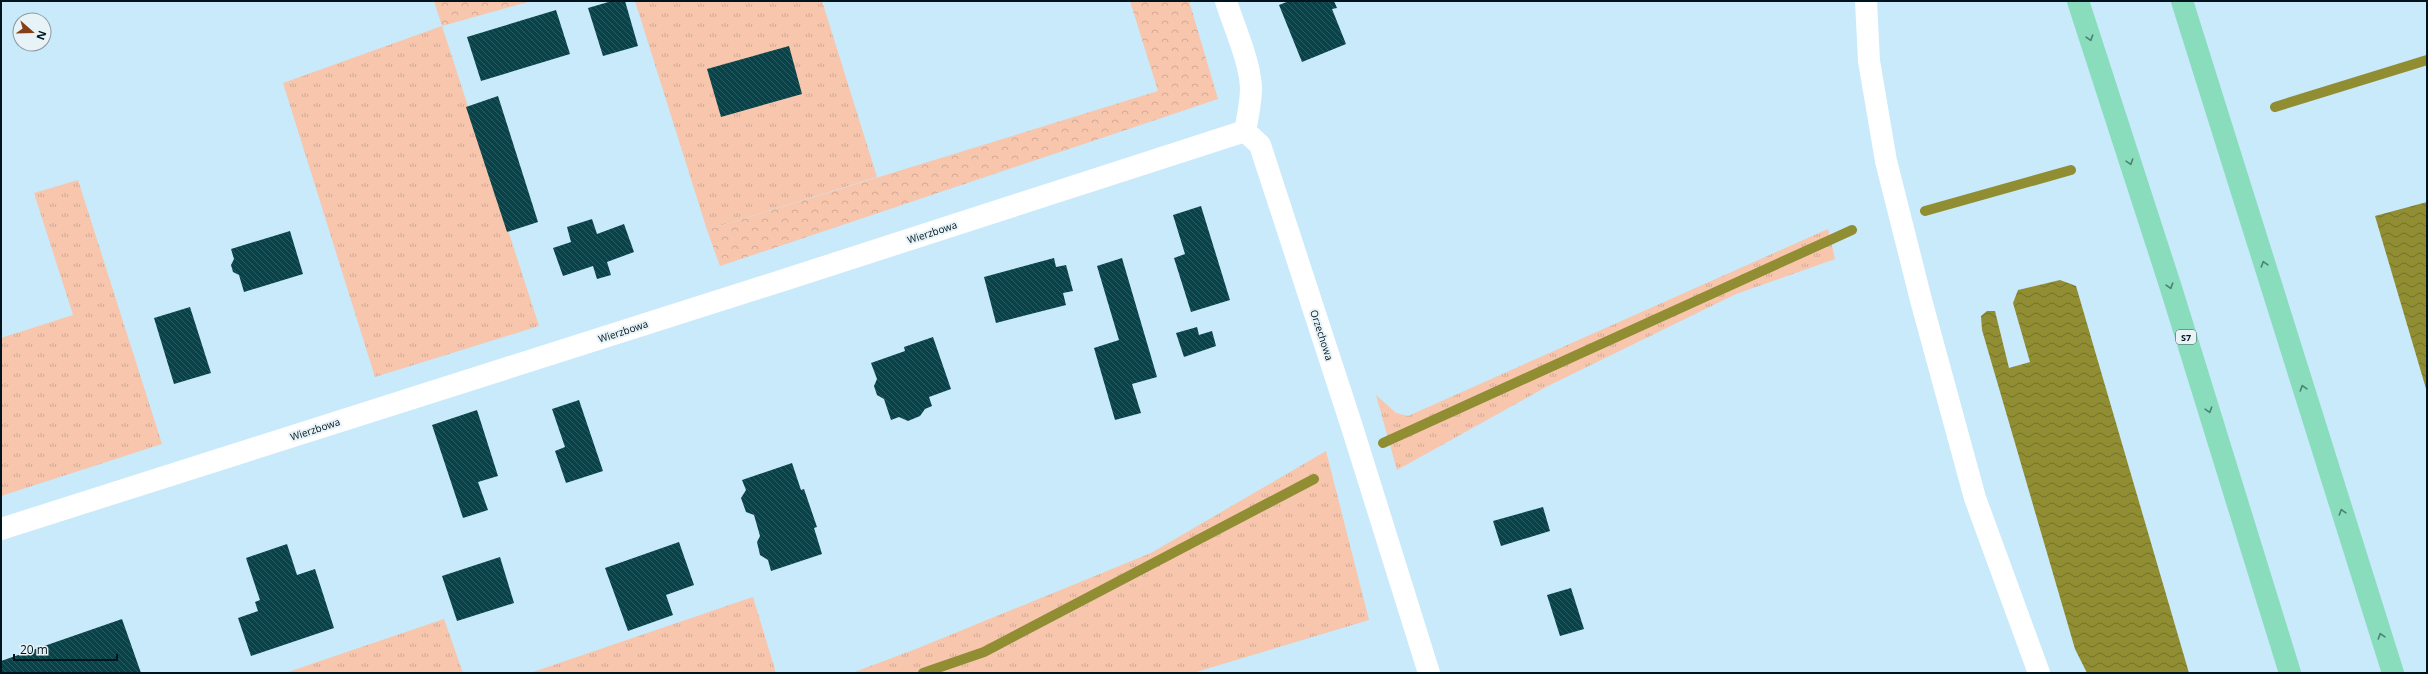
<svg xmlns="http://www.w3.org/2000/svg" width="2428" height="674" viewBox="0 0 2428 674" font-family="'Open Sans',sans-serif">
  <defs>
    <pattern id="grass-tufts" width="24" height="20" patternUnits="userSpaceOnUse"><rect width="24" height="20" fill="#f7c6ad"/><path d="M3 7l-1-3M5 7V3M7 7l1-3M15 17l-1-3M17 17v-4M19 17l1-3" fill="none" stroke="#d2a994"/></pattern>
    <pattern id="forest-crowns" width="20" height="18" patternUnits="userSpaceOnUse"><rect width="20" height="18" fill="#f7c6ad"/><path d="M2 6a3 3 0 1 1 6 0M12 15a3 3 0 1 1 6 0" fill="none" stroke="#d2a994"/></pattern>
    <pattern id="water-waves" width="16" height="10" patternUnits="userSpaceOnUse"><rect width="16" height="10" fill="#908d32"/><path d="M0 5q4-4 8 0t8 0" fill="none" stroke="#73722a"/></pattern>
    <pattern id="building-back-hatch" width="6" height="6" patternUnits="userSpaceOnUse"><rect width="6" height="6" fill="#09434a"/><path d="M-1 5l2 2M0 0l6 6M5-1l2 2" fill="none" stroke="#2b5a61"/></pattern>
  </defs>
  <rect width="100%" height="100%" fill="#c8eafa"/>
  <g fill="url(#grass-tufts)">
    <path d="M635,1H822L877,177L707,230Z"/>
    <path d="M442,26L539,326L375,377L283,83Z"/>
    <path d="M78,180L162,444L1,496V338L73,315L34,193Z"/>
    <path d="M1828,229L1835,259L1736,294L1548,386L1397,470L1376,395L1396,413L1408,416Z"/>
    <path d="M1326,451L1369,620L1193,673H852L916,649L1151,553Z"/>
    <path d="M753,597L776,673H530Z"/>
    <path d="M444,619L463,673H285Z"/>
  </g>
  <g fill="url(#forest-crowns)">
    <path d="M434,1H531L442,26Z"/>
    <path d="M1130,1H1189L1218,99L720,266L707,230L1158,91Z"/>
  </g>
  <g fill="url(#water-waves)">
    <path d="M2427,202V392L2375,216Z"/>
    <path d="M2060,280L2076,286L2189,673H2087L2075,649L1982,330L1981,316L1987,311H1995L2009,368L2030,362L2013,303L2018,290Z"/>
  </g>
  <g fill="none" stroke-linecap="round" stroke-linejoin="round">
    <g stroke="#908d32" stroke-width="10">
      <path d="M2275,107L2427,60"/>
      <path d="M1925,211L2071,170"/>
      <path d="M1383,443L1852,230"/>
      <path d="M923,673L984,652L1314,479"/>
    </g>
  </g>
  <g fill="url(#building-back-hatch)">
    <path d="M612,1H625L638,46L603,56L588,8Z"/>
    <path d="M1289,1H1334L1337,8L1332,9L1346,44L1302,62L1279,5Z"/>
    <path d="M556,10L570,54L481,81L467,37Z"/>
    <path d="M789,46L802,94L721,117L707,69Z"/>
    <path d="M498,96L538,222L507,232L466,107Z"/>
    <path d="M1201,206L1230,300L1191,312L1174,258L1185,254L1173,215Z"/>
    <path d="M592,219L597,234L624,224L634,252L607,262L611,275L597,279L593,266L563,276L553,248L571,242L567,227Z"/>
    <path d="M290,231L303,274L244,292L239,275L233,272L231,265L234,259L231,249Z"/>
    <path d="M1054,258L1056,267L1066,265L1073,291L1063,293L1066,305L996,323L984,277Z"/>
    <path d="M1122,258L1157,377L1132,384L1141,413L1115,420L1094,348L1119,340L1097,266Z"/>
    <path d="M190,307L211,373L174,384L154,318Z"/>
    <path d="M1197,327L1199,335L1212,331L1216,346L1184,357L1176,333Z"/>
    <path d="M933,337L951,389L929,397L932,406L925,409L920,416L908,421L899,417L891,420L884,399L877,395L874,386L877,379L871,363L905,351L904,347Z"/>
    <path d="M579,400L603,471L566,483L555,451L565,447L552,409Z"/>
    <path d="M477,410L498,476L478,482L488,510L463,518L432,425Z"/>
    <path d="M792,463L801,490L804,489L817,527L814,528L822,554L771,571L768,560L760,555L757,542L760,536L754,515L746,512L741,498L746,490L742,480Z"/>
    <path d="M1543,507L1550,531L1501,546L1493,521Z"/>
    <path d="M679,542L694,585L666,595L673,615L628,631L605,568Z"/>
    <path d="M287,544L297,575L315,569L334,628L251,656L238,618L258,611L255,602L260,600L246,558Z"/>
    <path d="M500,557L514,603L457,621L442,576Z"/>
    <path d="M1571,588L1584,629L1560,636L1547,595Z"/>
    <path d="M122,619L141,673H1V661Z"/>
  </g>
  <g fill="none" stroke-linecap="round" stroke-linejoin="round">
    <g stroke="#fff" stroke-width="22">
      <path d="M1226,1C1234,27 1250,61 1251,88C1251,102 1248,116 1245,131"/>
      <path d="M1866,1L1869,61L1886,161L1921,300L1975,498L2039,673"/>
      <path d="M1245,131L1260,145L1352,427L1429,673"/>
      <path d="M1,529L787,279L1245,131"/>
    </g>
    <g stroke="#89dcbc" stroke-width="22">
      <path d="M2078,1L2171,288L2290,673"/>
      <path d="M2182,1L2393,673"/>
    </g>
  </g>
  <defs><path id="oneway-chevron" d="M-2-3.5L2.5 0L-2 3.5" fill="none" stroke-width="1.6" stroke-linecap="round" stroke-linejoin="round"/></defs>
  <g stroke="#4b8275">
    <use href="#oneway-chevron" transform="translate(2090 38) rotate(72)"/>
    <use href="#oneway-chevron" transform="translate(2130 162) rotate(72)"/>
    <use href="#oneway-chevron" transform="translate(2264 264) rotate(-107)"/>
    <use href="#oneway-chevron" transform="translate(2170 286) rotate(72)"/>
    <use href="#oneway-chevron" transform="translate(2303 388) rotate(-107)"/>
    <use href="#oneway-chevron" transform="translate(2209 410) rotate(73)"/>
    <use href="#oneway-chevron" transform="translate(2342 512) rotate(-107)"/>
    <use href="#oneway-chevron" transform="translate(2381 636) rotate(-107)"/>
  </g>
  <g text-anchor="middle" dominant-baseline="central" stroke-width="4" stroke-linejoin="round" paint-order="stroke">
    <rect fill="#e8f3f8" stroke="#46575f" stroke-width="1" x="2176" y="330" width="20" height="14" rx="3"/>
    <g font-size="9" font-weight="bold" fill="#00141e">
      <text x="2186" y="337">S7</text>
    </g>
    <g font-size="10" fill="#00141e" stroke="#e8f3f8">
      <text transform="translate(932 232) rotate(-18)">Wierzbowa</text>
      <text transform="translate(623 331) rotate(-18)">Wierzbowa</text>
      <text transform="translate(1322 335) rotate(72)">Orzechowa</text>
      <text transform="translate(315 429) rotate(-18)">Wierzbowa</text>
    </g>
  </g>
  <rect width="2428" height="674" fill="none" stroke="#00141e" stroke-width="4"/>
  <g transform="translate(32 32) rotate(110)"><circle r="19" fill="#e8f3f8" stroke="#8b9aa1"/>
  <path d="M0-3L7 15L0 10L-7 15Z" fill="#854017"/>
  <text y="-6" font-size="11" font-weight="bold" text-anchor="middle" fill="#00141e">N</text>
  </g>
  <path d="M14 654v6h103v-6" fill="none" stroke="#00141e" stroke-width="2"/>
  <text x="20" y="654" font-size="12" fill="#00141e" stroke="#e8f3f8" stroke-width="3" paint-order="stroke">20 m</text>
</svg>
